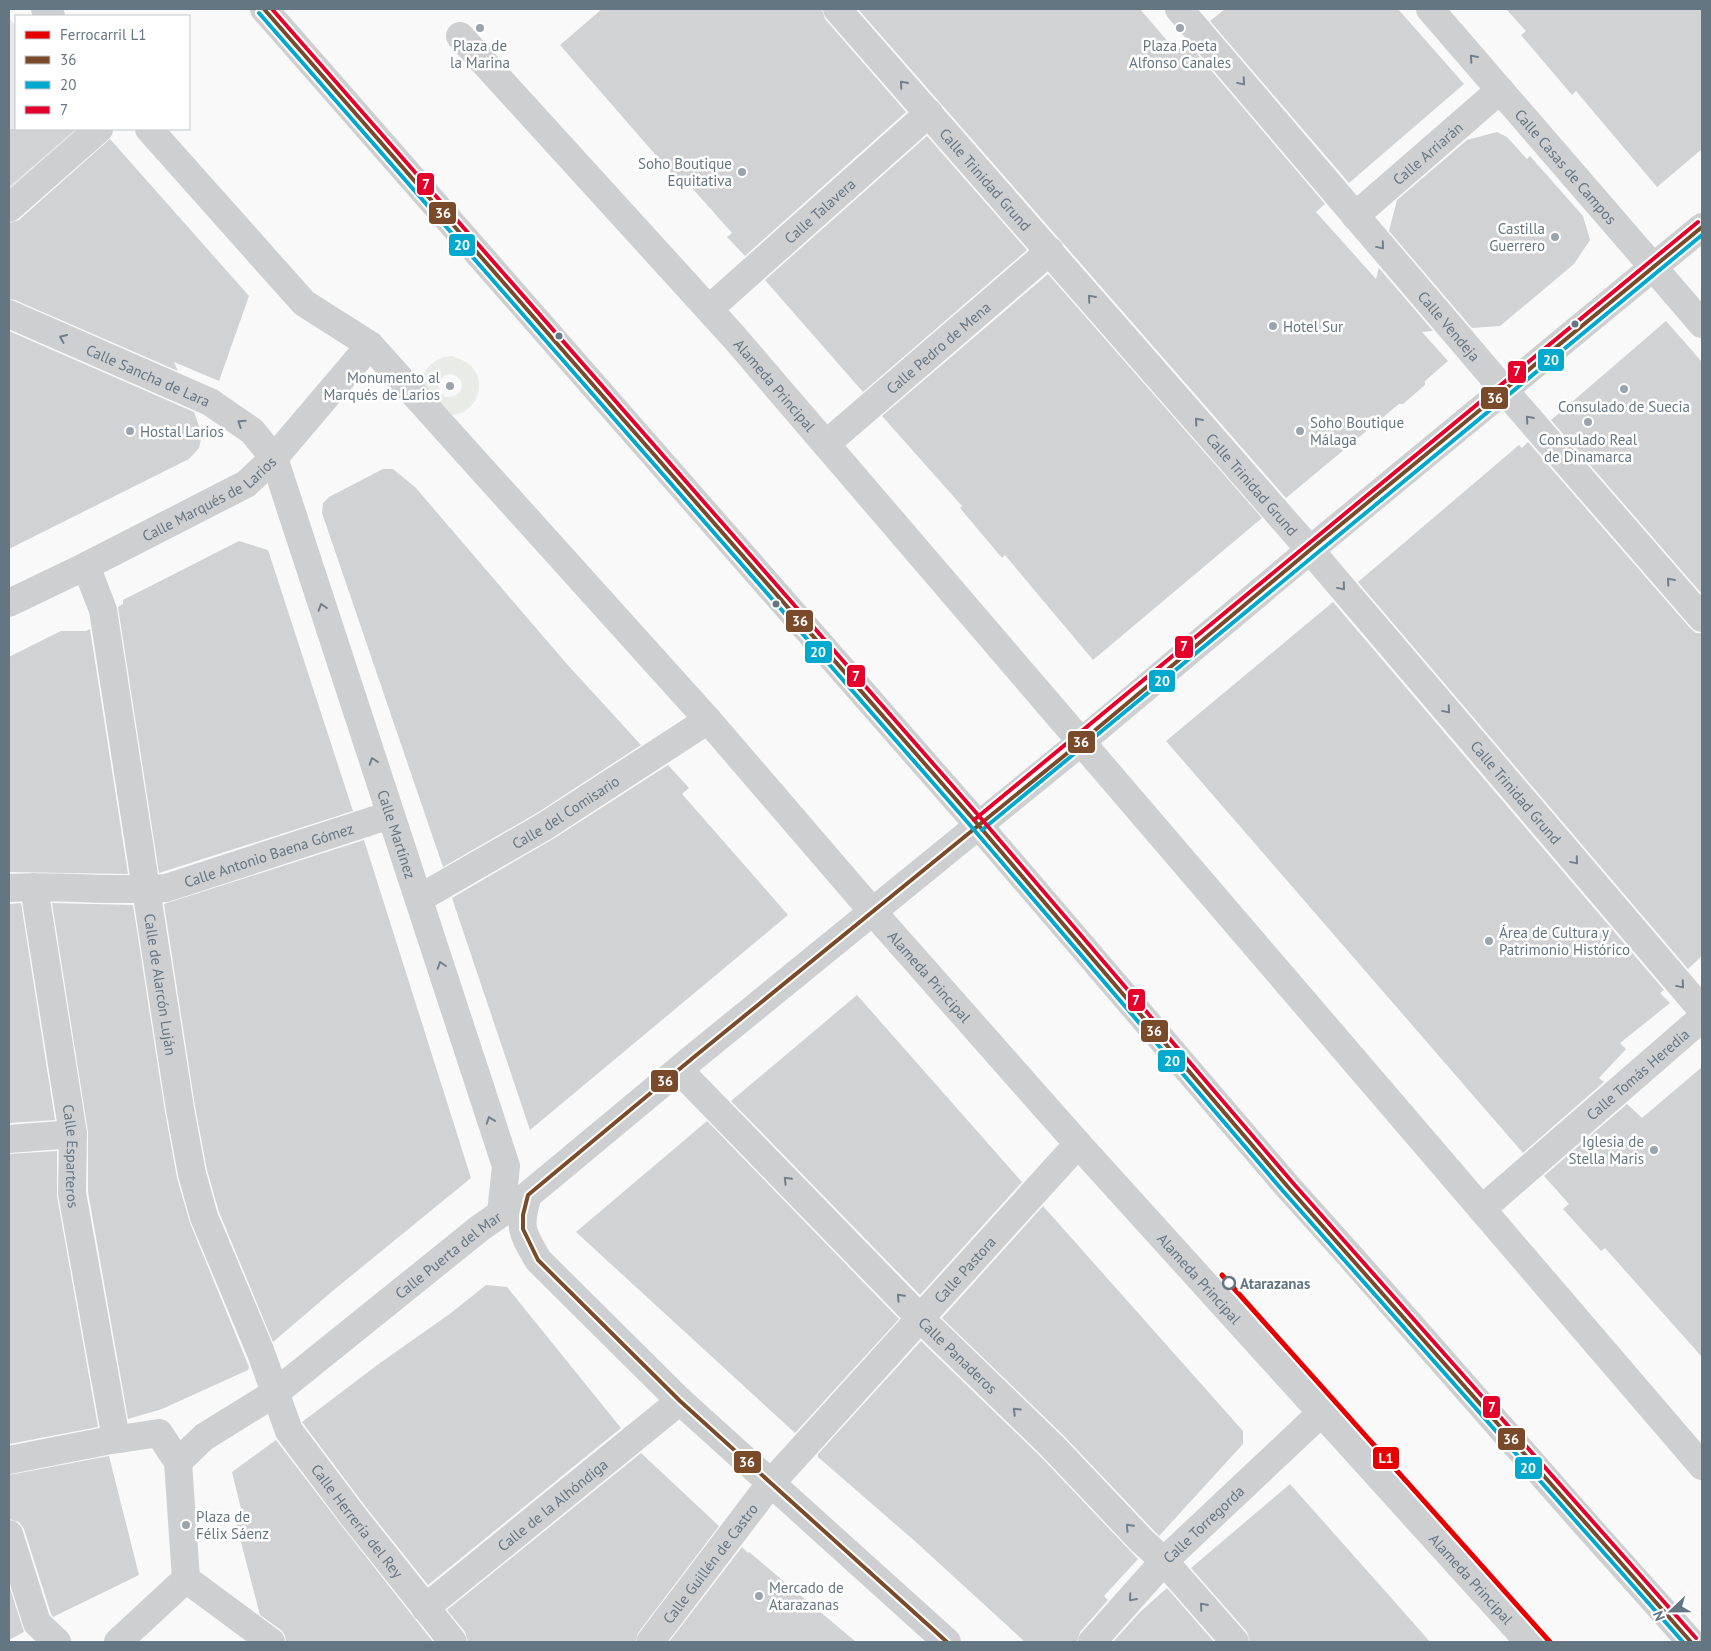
<svg xmlns="http://www.w3.org/2000/svg" width="1711" height="1651" viewBox="0 0 1711 1651" font-family="'PT Sans',sans-serif">
  <rect width="100%" height="100%" fill="#f9f9f9"/>
  <path fill="#e8e9e9" d="M9,18L14,23L16,21V129H81L21,180L18,181L9,191Z"/>
  <path fill="#e8ebe6" fill-rule="evenodd" d="M452,356C460,359 467,361 472,367C486,382 478,406 461,413C456,415 450,415 445,415L420,381C427,366 434,358 452,356ZM449,374C468,376 465,398 446,397C436,390 436,378 449,374Z"/>
  <g fill="#d0d2d3">
    <path d="M602,9H822L825,19L906,112L745,256L727,237L732,233L685,180L680,183L560,45Z"/>
    <path d="M858,9H1140L1176,51L1187,42L1325,204L1316,212L1376,279L1379,268L1433,331L1422,332L1448,361L1425,381V385L1403,404H1399L1286,498Z"/>
    <path d="M1225,9H1398L1464,84L1349,183L1210,21Z"/>
    <path d="M1506,9H1702V149L1657,187L1576,91L1572,95L1521,35L1526,31Z"/>
    <path d="M9,129H76L9,187Z"/>
    <path d="M1497,132L1507,137L1527,159L1530,156L1583,216L1590,240L1574,264L1500,326L1472,328L1389,231L1397,200L1467,140Z"/>
    <path d="M927,136L1027,250L863,392L765,280Z"/>
    <path d="M110,139L249,296L219,381L174,362L178,371L15,300L9,299V223L19,220Z"/>
    <path d="M1048,274L1262,518L1093,660L1005,555L1002,558L960,508L962,506L882,416Z"/>
    <path d="M1666,321L1702,362V594L1551,420Z"/>
    <path d="M9,331L194,412L202,435L199,448L189,459L9,549Z"/>
    <path d="M1528,442L1690,628L1696,633H1702V956L1688,969L1358,582L1519,445L1522,448Z"/>
    <path d="M383,469H393L415,487L566,663L641,745L537,813L443,867L322,513L323,503L329,497Z"/>
    <path d="M239,541L268,550L353,811L159,873L118,607L123,604V600Z"/>
    <path d="M1333,602L1664,990L1660,993L1670,1003L1620,1043L1626,1049L1599,1078L1604,1082L1523,1153L1166,741Z"/>
    <path d="M90,629L128,874L9,872V657L61,631H86Z"/>
    <path d="M668,765L689,788L682,794L788,915L530,1130L452,898L553,839Z"/>
    <path d="M364,840L471,1178L335,1289L273,1342L219,1212L207,1170L195,1106L164,904Z"/>
    <path d="M21,903L55,1120L9,1123V904Z"/>
    <path d="M52,903L133,905L165,1112L177,1178L190,1223L249,1367L248,1370L162,1409L128,1419L88,1192V1132Z"/>
    <path d="M857,995L1022,1182L920,1295L731,1101Z"/>
    <path d="M1702,1067V1357L1605,1248L1601,1251L1563,1209L1569,1204L1544,1176L1627,1104L1642,1118Z"/>
    <path d="M707,1121L899,1319L795,1433L576,1232Z"/>
    <path d="M57,1151V1196L98,1427L9,1444V1154Z"/>
    <path d="M1043,1206L1243,1431V1444L1159,1536L1063,1435L942,1318Z"/>
    <path d="M486,1285L507,1287L621,1428L428,1585L365,1506L302,1422L380,1363L451,1313Z"/>
    <path d="M921,1341L1041,1457L1138,1559L1104,1596L1108,1600L1080,1632L1077,1642H1025L917,1543L818,1457V1454Z"/>
    <path d="M276,1440L341,1525L433,1642H286L285,1635L281,1630L260,1615L235,1519L243,1517L232,1472Z"/>
    <path d="M641,1453L719,1526L638,1633L635,1642H468L465,1632L447,1610Z"/>
    <path d="M109,1456L139,1575L53,1617L51,1614L24,1529L19,1522L9,1519V1475Z"/>
    <path d="M1290,1484L1394,1601L1430,1642H1250L1247,1632L1191,1568Z"/>
    <path d="M742,1547L748,1553L749,1552L856,1642H669Z"/>
    <path d="M9,1585L24,1632L9,1640Z"/>
    <path d="M1167,1588L1214,1642H1113L1140,1612Z"/>
  </g>
  <g fill="none" stroke-linecap="round" stroke-linejoin="round">
    <g stroke="#cecfd0" stroke-width="28">
      <path d="M45,9L51,16"/>
      <path id="s1" d="M837,9L1310,550"/>
      <path d="M1179,9L1199,32"/>
      <path id="s2" d="M460,36L734,337L1702,1466"/>
      <path id="s3" d="M149,129L304,303L370,345L708,720L873,912L1078,1144L1529,1642"/>
      <path d="M9,208L99,129"/>
      <path id="s4" d="M1355,216L1500,90"/>
      <path d="M1653,267L1702,324"/>
      <path id="s5" d="M709,309L929,113"/>
      <path id="s6" d="M9,314L210,402L252,431L274,458L506,1166L501,1213"/>
      <path id="s7" d="M826,444L1050,251"/>
      <path id="s8" d="M86,566L103,610L180,1109L192,1174L204,1217L261,1353L289,1431L353,1516L453,1642"/>
      <path id="s9" d="M9,603L86,566L246,484L274,458L370,345"/>
      <path id="s10" d="M34,887L73,1134L72,1193L116,1439"/>
      <path id="s11" d="M9,888C61,885 114,892 166,888L390,815"/>
      <path id="s12" d="M420,898L545,826L708,720"/>
      <path d="M9,1139L73,1134"/>
      <path id="s13" d="M1482,1209L1702,1018"/>
      <path d="M9,1460L106,1441L159,1433L178,1462L186,1579L118,1642"/>
      <path id="s14" d="M178,1462L204,1437L275,1393L480,1228L516,1203"/>
      <path d="M9,1534L37,1623L57,1642"/>
      <path id="s15" d="M1164,1561L1320,1414"/>
      <path d="M186,1579L271,1642"/>
      <path id="s16" d="M425,1608L680,1401"/>
      <path id="s17" d="M650,1642L770,1484L1078,1144"/>
    </g>
    <g stroke="#cecfd0" stroke-width="28">
      <path id="s18" d="M1430,9L1653,267"/>
      <path id="s19" d="M1199,32L1504,390L1702,618"/>
      <path id="s20" d="M1310,550L1702,1010"/>
      <path id="s21" d="M679,1070L921,1319L1052,1446L1142,1541L1164,1561L1235,1642"/>
      <path d="M1092,1642L1164,1561"/>
    </g>
    <g stroke="#cecfd0" stroke-width="28">
      <path d="M264,9L974,820L1288,1187L1350,1256L1589,1528L1691,1642"/>
      <path d="M947,1642L680,1401L538,1260C522,1232 518,1228 528,1195L694,1057L1081,742L1310,550L1702,227"/>
    </g>
    <defs>
      <g id="bus-1">
        <path d="M264,9L974,820L1288,1187L1691,1642"/>
        <path d="M947,1642L680,1401L538,1260L523,1229V1215L528,1195L694,1057L1081,742L1310,550L1702,227"/>
      </g>
      <g id="bus-2">
        <path d="M259,13L969,824L1283,1191L1683,1642"/>
        <path d="M982,830L1702,235"/>
      </g>
      <g id="bus-3">
        <path d="M272,9L979,816L1293,1183L1696,1638"/>
        <path d="M974,820L1698,222"/>
      </g>
    </defs>
    <use href="#bus-1" stroke="#fff" stroke-width="8"/>
    <use href="#bus-2" stroke="#fff" stroke-width="8"/>
    <use href="#bus-3" stroke="#fff" stroke-width="8"/>
    <use href="#bus-1" stroke="#7a4b2a" stroke-width="4"/>
    <use href="#bus-2" stroke="#00a9ce" stroke-width="4"/>
    <use href="#bus-3" stroke="#e4002b" stroke-width="4"/>
    <defs>
      <path id="rail-1" d="M1222,1275L1550,1642"/>
    </defs>
    <use href="#rail-1" stroke="#fff" stroke-width="9"/>
    <use href="#rail-1" stroke="#e60000" stroke-width="5"/>
  </g>
  <defs><path id="oneway-chevron" d="M-2-3.5L2.5 0L-2 3.5" fill="none" stroke-width="1.6" stroke-linecap="round" stroke-linejoin="round" transform="scale(1.25)"/></defs>
  <g stroke="#707f8b">
    <use href="#oneway-chevron" transform="translate(1473 58) rotate(-131)"/>
    <use href="#oneway-chevron" transform="translate(1242 82) rotate(50)"/>
    <use href="#oneway-chevron" transform="translate(903 84) rotate(-131)"/>
    <use href="#oneway-chevron" transform="translate(1381 246) rotate(50)"/>
    <use href="#oneway-chevron" transform="translate(1091 298) rotate(-131)"/>
    <use href="#oneway-chevron" transform="translate(63 338) rotate(-156)"/>
    <use href="#oneway-chevron" transform="translate(1529 419) rotate(-131)"/>
    <use href="#oneway-chevron" transform="translate(1198 421) rotate(-131)"/>
    <use href="#oneway-chevron" transform="translate(241 423) rotate(-146)"/>
    <use href="#oneway-chevron" transform="translate(1670 581) rotate(-131)"/>
    <use href="#oneway-chevron" transform="translate(1342 587) rotate(50)"/>
    <use href="#oneway-chevron" transform="translate(322 607) rotate(-108)"/>
    <use href="#oneway-chevron" transform="translate(1447 710) rotate(50)"/>
    <use href="#oneway-chevron" transform="translate(373 761) rotate(-108)"/>
    <use href="#oneway-chevron" transform="translate(1575 861) rotate(50)"/>
    <use href="#oneway-chevron" transform="translate(441 965) rotate(-108)"/>
    <use href="#oneway-chevron" transform="translate(1681 985) rotate(50)"/>
    <use href="#oneway-chevron" transform="translate(490 1120) rotate(-109)"/>
    <use href="#oneway-chevron" transform="translate(787 1180) rotate(-134)"/>
    <use href="#oneway-chevron" transform="translate(900 1297) rotate(-134)"/>
    <use href="#oneway-chevron" transform="translate(1016 1411) rotate(-136)"/>
    <use href="#oneway-chevron" transform="translate(1129 1527) rotate(-133)"/>
    <use href="#oneway-chevron" transform="translate(1132 1598) rotate(131)"/>
    <use href="#oneway-chevron" transform="translate(1203 1606) rotate(-131)"/>
  </g>
  <g fill="#99a4ac" stroke="#fff" stroke-width="2">
    <circle cx="480" cy="28" r="5"/>
    <circle cx="1180" cy="28" r="5"/>
    <circle cx="742" cy="172" r="5"/>
    <circle cx="1555" cy="237" r="5"/>
    <circle cx="1273" cy="326" r="5"/>
    <circle cx="450" cy="386" r="5"/>
    <circle cx="1624" cy="389" r="5"/>
    <circle cx="1588" cy="422" r="5"/>
    <circle cx="130" cy="431" r="5"/>
    <circle cx="1300" cy="431" r="5"/>
    <circle cx="1489" cy="941" r="5"/>
    <circle cx="1654" cy="1150" r="5"/>
    <circle cx="186" cy="1525" r="5"/>
    <circle cx="759" cy="1596" r="5"/>
  </g>
  <g fill="#657683" stroke="#fff" stroke-width="2">
    <circle cx="1575" cy="324" r="4.5"/>
    <circle cx="559" cy="336" r="4.5"/>
    <circle cx="776" cy="604" r="4.5"/>
  </g>
  <circle fill="#fff" stroke="#657683" stroke-width="2.5" cx="1229" cy="1283" r="6"/>
  <g text-anchor="middle" dominant-baseline="central" stroke-width="5" stroke-linejoin="round" paint-order="stroke">
    <g font-size="15" fill="#657683" stroke="#fff" text-anchor="start">
      <text x="480" y="45" text-anchor="middle">Plaza de<tspan x="480" dy="17">la Marina</tspan></text>
      <text x="1180" y="45" text-anchor="middle">Plaza Poeta<tspan x="1180" dy="17">Alfonso Canales</tspan></text>
      <text x="732" y="163" text-anchor="end">Soho Boutique<tspan x="732" dy="17">Equitativa</tspan></text>
      <text x="1545" y="228" text-anchor="end">Castilla<tspan x="1545" dy="17">Guerrero</tspan></text>
      <text x="1283" y="326">Hotel Sur</text>
      <text x="440" y="377" text-anchor="end">Monumento al<tspan x="440" dy="17">Marqués de Larios</tspan></text>
      <text x="1624" y="406" text-anchor="middle">Consulado de Suecia</text>
      <text x="1310" y="422">Soho Boutique<tspan x="1310" dy="17">Málaga</tspan></text>
      <text x="140" y="431">Hostal Larios</text>
      <text x="1588" y="439" text-anchor="middle">Consulado Real<tspan x="1588" dy="17">de Dinamarca</tspan></text>
      <text x="1499" y="932">Área de Cultura y<tspan x="1499" dy="17">Patrimonio Histórico</tspan></text>
      <text x="1644" y="1141" text-anchor="end">Iglesia de<tspan x="1644" dy="17">Stella Maris</tspan></text>
      <text x="196" y="1516">Plaza de<tspan x="196" dy="17">Félix Sáenz</tspan></text>
      <text x="769" y="1587">Mercado de<tspan x="769" dy="17">Atarazanas</tspan></text>
    </g>
    <g font-size="15" fill="#657683" stroke="#fff">
      <text stroke="none"><textPath href="#s4" startOffset="96">Calle Arriarán</textPath></text>
      <text stroke="none"><textPath href="#s18" startOffset="208">Calle Casas de Campos</textPath></text>
      <text stroke="none"><textPath href="#s1" startOffset="226">Calle Trinidad Grund</textPath></text>
      <text stroke="none"><textPath href="#s5" startOffset="148">Calle Talavera</textPath></text>
      <text stroke="none"><textPath href="#s19" startOffset="386">Calle Vendeja</textPath></text>
      <text stroke="none"><textPath href="#s7" startOffset="148">Calle Pedro de Mena</textPath></text>
      <text stroke="none"><textPath href="#s6" startOffset="152">Calle Sancha de Lara</textPath></text>
      <text stroke="none"><textPath href="#s2" startOffset="470">Alameda Principal</textPath></text>
      <text stroke="none"><textPath href="#s1" startOffset="631">Calle Trinidad Grund</textPath></text>
      <text stroke="none"><textPath href="#s9" startOffset="226">Calle Marqués de Larios</textPath></text>
      <text stroke="none"><textPath href="#s20" startOffset="318">Calle Trinidad Grund</textPath></text>
      <text stroke="none"><textPath href="#s12" startOffset="169">Calle del Comisario</textPath></text>
      <text stroke="none"><textPath href="#s6" startOffset="701">Calle Martínez</textPath></text>
      <text stroke="none"><textPath href="#s11" startOffset="265">Calle Antonio Baena Gómez</textPath></text>
      <text stroke="none"><textPath href="#s3" startOffset="1155">Alameda Principal</textPath></text>
      <text stroke="none"><textPath href="#s8" startOffset="426">Calle de Alarcón Luján</textPath></text>
      <text stroke="none"><textPath href="#s13" startOffset="206">Calle Tomás Heredia</textPath></text>
      <text stroke="none"><textPath href="#s10" startOffset="272">Calle Esparteros</textPath></text>
      <text stroke="none"><textPath href="#s14" startOffset="341">Calle Puerta del Mar</textPath></text>
      <text stroke="none"><textPath href="#s17" startOffset="488">Calle Pastora</textPath></text>
      <text stroke="none"><textPath href="#s3" startOffset="1560">Alameda Principal</textPath></text>
      <text stroke="none"><textPath href="#s21" startOffset="399">Calle Panaderos</textPath></text>
      <text stroke="none"><textPath href="#s16" startOffset="164">Calle de la Alhóndiga</textPath></text>
      <text stroke="none"><textPath href="#s8" startOffset="1006">Calle Herrería del Rey</textPath></text>
      <text stroke="none"><textPath href="#s15" startOffset="54">Calle Torregorda</textPath></text>
      <text stroke="none"><textPath href="#s17" startOffset="99">Calle Guillén de Castro</textPath></text>
      <text stroke="none"><textPath href="#s3" startOffset="1965">Alameda Principal</textPath></text>
    </g>
    <g font-size="15" font-weight="bold" fill="#657683" stroke="#fff" text-anchor="start">
      <text x="1240" y="1283">Atarazanas</text>
    </g>
  </g>
  <g stroke="#fff" stroke-width="2">
    <rect x="416" y="172" width="19" height="24" rx="5" fill="#e4002b"/>
    <rect x="428" y="201" width="29" height="24" rx="5" fill="#7a4b2a"/>
    <rect x="448" y="233" width="28" height="24" rx="5" fill="#00a9ce"/>
    <rect x="1537" y="348" width="28" height="24" rx="5" fill="#00a9ce"/>
    <rect x="1507" y="360" width="20" height="24" rx="5" fill="#e4002b"/>
    <rect x="1480" y="386" width="29" height="24" rx="5" fill="#7a4b2a"/>
    <rect x="785" y="609" width="29" height="24" rx="5" fill="#7a4b2a"/>
    <rect x="1174" y="635" width="20" height="24" rx="5" fill="#e4002b"/>
    <rect x="804" y="640" width="29" height="24" rx="5" fill="#00a9ce"/>
    <rect x="846" y="664" width="20" height="24" rx="5" fill="#e4002b"/>
    <rect x="1148" y="669" width="28" height="24" rx="5" fill="#00a9ce"/>
    <rect x="1067" y="730" width="29" height="24" rx="5" fill="#7a4b2a"/>
    <rect x="1127" y="988" width="19" height="24" rx="5" fill="#e4002b"/>
    <rect x="1140" y="1019" width="29" height="24" rx="5" fill="#7a4b2a"/>
    <rect x="1157" y="1049" width="29" height="24" rx="5" fill="#00a9ce"/>
    <rect x="650" y="1069" width="29" height="24" rx="5" fill="#7a4b2a"/>
    <rect x="1482" y="1395" width="19" height="24" rx="5" fill="#e4002b"/>
    <rect x="1497" y="1427" width="29" height="24" rx="5" fill="#7a4b2a"/>
    <rect x="1372" y="1446" width="28" height="24" rx="5" fill="#e60000"/>
    <rect x="733" y="1450" width="29" height="24" rx="5" fill="#7a4b2a"/>
    <rect x="1514" y="1456" width="29" height="24" rx="5" fill="#00a9ce"/>
  </g>
  <g font-size="14" text-anchor="middle" font-weight="bold" fill="#fff">
    <text x="426" y="189">7</text>
    <text x="443" y="218">36</text>
    <text x="462" y="250">20</text>
    <text x="1551" y="365">20</text>
    <text x="1517" y="376">7</text>
    <text x="1495" y="403">36</text>
    <text x="800" y="626">36</text>
    <text x="1184" y="651">7</text>
    <text x="818" y="657">20</text>
    <text x="856" y="681">7</text>
    <text x="1162" y="686">20</text>
    <text x="1081" y="747">36</text>
    <text x="1136" y="1005">7</text>
    <text x="1154" y="1036">36</text>
    <text x="1172" y="1066">20</text>
    <text x="665" y="1086">36</text>
    <text x="1492" y="1412">7</text>
    <text x="1511" y="1444">36</text>
    <text x="1386" y="1463">L1</text>
    <text x="747" y="1467">36</text>
    <text x="1528" y="1473">20</text>
  </g>
  <rect width="1711" height="1651" fill="none" stroke="#657683" stroke-width="20"/>
  <rect x="15" y="15" width="175" height="115" fill="#ffffff" stroke="#c1c8cd"/>
  <rect x="25" y="31" width="25" height="8" fill="#e60000" stroke="#c1c8cd"/>
  <text x="60" y="40" font-size="15" fill="#657683">Ferrocarril L1</text>
  <rect x="25" y="56" width="25" height="8" fill="#7a4b2a" stroke="#c1c8cd"/>
  <text x="60" y="65" font-size="15" fill="#657683">36</text>
  <rect x="25" y="81" width="25" height="8" fill="#00a9ce" stroke="#c1c8cd"/>
  <text x="60" y="90" font-size="15" fill="#657683">20</text>
  <rect x="25" y="106" width="25" height="8" fill="#e4002b" stroke="#c1c8cd"/>
  <text x="60" y="115" font-size="15" fill="#657683">7</text>
  <g transform="translate(1671 1611) rotate(248)" stroke="#ffffff" stroke-width="4" paint-order="stroke">
  <path d="M0-4L9 19L0 12L-9 19Z" fill="#657683"/>
  <text y="-8" font-size="14" font-weight="bold" text-anchor="middle" fill="#657683">N</text>
  </g>
</svg>
